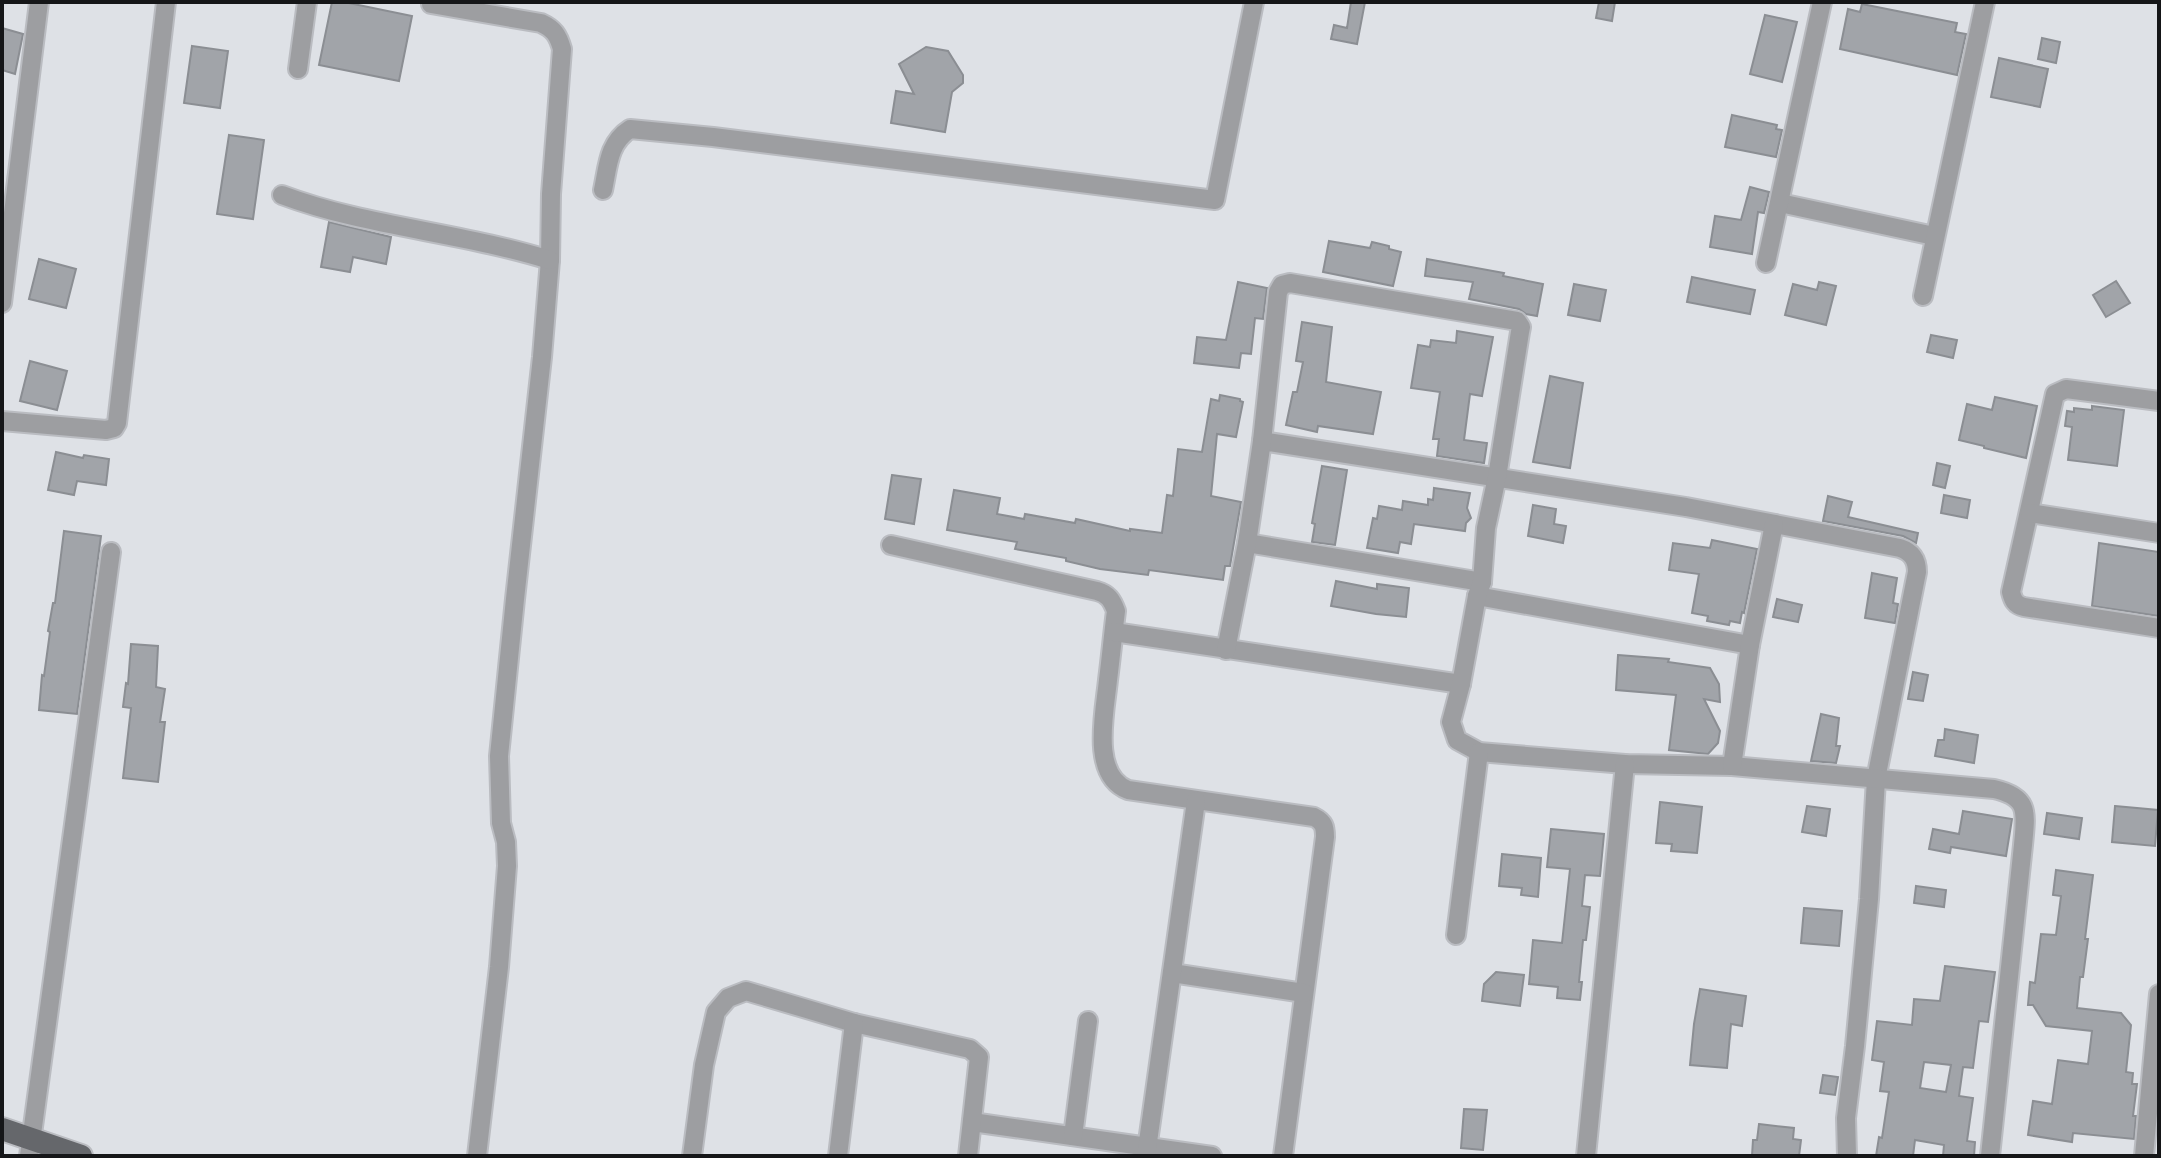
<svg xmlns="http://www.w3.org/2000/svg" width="2161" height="1158" viewBox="0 0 2161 1158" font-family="'Fira Sans Condensed',sans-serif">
  <rect width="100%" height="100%" fill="#dee1e6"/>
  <g fill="#a1a4a9" stroke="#8b8e93" stroke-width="2" fill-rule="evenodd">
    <path d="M332,2H344L412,16L399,81L319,65Z"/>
    <path d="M1351,2H1365L1357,44L1331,39L1334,25L1347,28Z"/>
    <path d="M1599,2H1615L1612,21L1596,18Z"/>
    <path d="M1862,4L1957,23L1955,32L1966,34L1957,75L1840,49L1848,9L1860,12Z"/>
    <path d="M1765,15L1797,22L1782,82L1750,74Z"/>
    <path d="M2,28L23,34L15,74L2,70Z"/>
    <path d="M2042,38L2060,42L2056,63L2038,59Z"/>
    <path d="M192,46L228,51L220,108L184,103Z"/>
    <path d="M926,47L948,51L963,75V83L952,92L945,132L891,123L896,91L914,94L899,64Z"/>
    <path d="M1999,58L2048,69L2040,107L1991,97Z"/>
    <path d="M1732,115L1777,125L1776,129L1782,130L1776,157L1725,147Z"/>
    <path d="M229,135L264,140L253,219L217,214Z"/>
    <path d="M1750,187L1769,192L1764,213L1758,212L1752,254L1710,247L1715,216L1741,220Z"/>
    <path d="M329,222L391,237L386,264L353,257L350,272L321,267Z"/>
    <path d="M1329,241L1370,248L1372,242L1389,246V249L1401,252L1393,286L1323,272Z"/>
    <path d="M39,259L76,269L66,308L29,299Z"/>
    <path d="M1427,259L1504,273L1503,276L1543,284L1537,316L1526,314L1519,309L1469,299L1473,282L1425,276Z"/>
    <path d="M1692,277L1755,290L1750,314L1687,302Z"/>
    <path d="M2116,281L2130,303L2106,317L2093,295Z"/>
    <path d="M1238,282L1267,288L1263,319L1255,318L1251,354L1241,353L1239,368L1194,363L1197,337L1226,340Z"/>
    <path d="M1819,282L1836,286L1826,325L1785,315L1793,284L1817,290Z"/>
    <path d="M1574,284L1606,290L1600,321L1568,315Z"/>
    <path d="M1302,322L1332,327L1326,382L1381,392L1373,434L1318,426L1317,432L1286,425L1293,392H1297L1303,362L1296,361Z"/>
    <path d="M1457,331L1493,337L1482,396L1470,394L1464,440L1487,443L1484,463L1437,456L1439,439H1433L1440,392L1411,388L1418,345L1430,347L1431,340L1456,343Z"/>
    <path d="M1931,335L1957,340L1953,358L1927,352Z"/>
    <path d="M30,361L67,371L57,410L20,401Z"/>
    <path d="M1550,376L1583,383L1570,468L1533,462Z"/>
    <path d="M1220,395L1240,399V401L1243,402L1236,437L1217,434L1211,496L1241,502L1230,566H1225L1223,580L1149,570L1148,575L1100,569L1066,561V558L1015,549L1017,542L947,530L954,490L1000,498L997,514L1024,519L1025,514L1075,523L1076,519L1130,531V529L1162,533L1167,495L1173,496L1178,449L1202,452L1211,399L1219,401Z"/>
    <path d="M1995,397L2037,406L2026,458L1984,448V446L1959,440L1967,404L1992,410Z"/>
    <path d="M2092,406L2124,410L2117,466L2068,460L2072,427L2065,426L2067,411L2074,412V408L2092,410Z"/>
    <path d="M56,452L83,458L84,455L109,459L106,485L77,481L74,495L48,490Z"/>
    <path d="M1937,463L1950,466L1945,488L1933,485Z"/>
    <path d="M1322,466L1347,470L1335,545L1312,542L1315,524L1312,523Z"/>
    <path d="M892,475L921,479L914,524L885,519Z"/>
    <path d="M1434,488L1470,493L1467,508L1471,518L1466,523L1465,531L1414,524L1411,544L1400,542L1398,553L1367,548L1373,518L1377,519L1379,506L1402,510L1403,501L1428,505V499L1433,500Z"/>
    <path d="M1944,495L1970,500L1967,518L1941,513Z"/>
    <path d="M1828,496L1852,502L1848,517L1918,533L1916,543L1903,536L1823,521Z"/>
    <path d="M1533,505L1556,509L1554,524L1566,526L1563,543L1528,536Z"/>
    <path d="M64,531L101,536L77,714L39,710L42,675L44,676L50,632L48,631L53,603H55Z"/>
    <path d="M1712,540L1757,549L1744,613L1742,612L1740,623L1730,621L1729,625L1707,621L1708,616L1692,613L1699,574L1669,570L1673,543L1710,548Z"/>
    <path d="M2099,543L2159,552V616L2092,606Z"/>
    <path d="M1872,573L1897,578L1893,603L1898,604L1895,623L1865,618Z"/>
    <path d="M1336,581L1377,589V584L1409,588L1406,617L1376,614L1331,606Z"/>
    <path d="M1777,599L1802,605L1798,622L1773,617Z"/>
    <path d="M131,644L158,646L156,687L165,689L160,722H165L158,782L123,778L131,708L123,707L126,683L128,684Z"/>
    <path d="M1618,655L1669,659L1668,662L1710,668L1719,684L1720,702L1704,699L1720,731L1718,743L1708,754L1669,750L1676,695L1616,690Z"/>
    <path d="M1913,672L1928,675L1923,701L1908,699Z"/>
    <path d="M1821,714L1839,718L1836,746H1840L1836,763L1811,761Z"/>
    <path d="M1945,729L1978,735L1974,763L1935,756L1938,740H1944Z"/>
    <path d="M1660,802L1702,807L1697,853L1671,851L1672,844L1656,843Z"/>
    <path d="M1807,806L1830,809L1826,836L1802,832Z"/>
    <path d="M2115,806L2158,810L2155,846L2112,842Z"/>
    <path d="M1963,811L2012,819L2006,856L1951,847L1950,853L1929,849L1933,829L1959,834Z"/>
    <path d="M2047,813L2082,818L2079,839L2044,834Z"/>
    <path d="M1551,829L1604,834L1600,876L1585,875L1582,906L1590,907L1586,940H1583L1579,982H1582L1580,1000L1557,998L1558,987L1529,984L1533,940L1562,943L1570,869L1547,867Z"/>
    <path d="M1502,854L1541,858L1538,897L1521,895L1522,888L1499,886Z"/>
    <path d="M2056,870L2093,875L2085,939H2088L2083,977H2080L2077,1008L2121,1013L2131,1025L2126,1072L2133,1073L2132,1084H2137L2133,1116H2136L2134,1139L2073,1133L2072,1142L2028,1135L2033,1101L2052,1104L2058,1060L2088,1064L2092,1031L2046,1026L2033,1005H2028L2030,982L2035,983L2041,934L2056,935L2061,896L2053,895Z"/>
    <path d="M1916,886L1946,890L1944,907L1914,903Z"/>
    <path d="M1804,908L1842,911L1839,946L1801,943Z"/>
    <path d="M1945,966L1995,972L1988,1022L1979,1021L1973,1068L1963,1067L1959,1096L1973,1098L1967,1141L1975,1142L1974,1156H1943L1944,1145L1915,1140L1913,1156H1876L1879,1137L1882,1138L1889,1092L1880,1091L1884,1062L1872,1060L1877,1021L1912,1025L1914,999L1940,1001ZM1924,1062L1951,1065L1946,1092L1920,1088Z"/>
    <path d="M1496,972L1524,975L1520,1006L1482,1001L1484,984Z"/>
    <path d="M1700,989L1746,996L1742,1026L1731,1024L1727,1068L1690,1065L1694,1024Z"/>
    <path d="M1823,1075L1838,1077L1835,1095L1820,1093Z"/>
    <path d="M1464,1109L1487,1110L1483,1150L1461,1148Z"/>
    <path d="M1759,1124L1794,1128L1793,1139L1801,1140L1799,1156H1752L1753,1140H1757Z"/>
  </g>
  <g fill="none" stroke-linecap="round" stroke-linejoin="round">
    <defs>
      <g id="minor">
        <path d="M431,4L541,23C554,29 558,35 562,49L551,194L550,260L542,357L515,599L499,756L501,823L506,842L507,866L499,967L477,1156"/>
        <path d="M298,69L307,2"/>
        <path d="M603,190C608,167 608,143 630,129L713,137L1215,200L1254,2"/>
        <path d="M282,195C351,221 425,229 497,246C515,250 533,255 550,260"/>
        <path d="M1780,203L1934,236"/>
        <path d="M1766,263L1822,2"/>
        <path d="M1923,296L1985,2"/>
        <path d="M2,303L39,2"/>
        <path d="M2159,401L2066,389L2055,394L2011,592C2013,600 2015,605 2024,607L2159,628"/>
        <path d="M2,421L106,430L114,428L117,423L166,2"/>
        <path d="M1262,441L1686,507L1900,548C1912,552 1917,560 1917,572L1876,779L1869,899L1855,1046L1846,1118L1847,1156"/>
        <path d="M2030,513L2159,533"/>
        <path d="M1247,543L1482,582"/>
        <path d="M891,545L1097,591C1108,594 1112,600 1116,611C1113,634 1111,657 1108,680C1105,711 1090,775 1128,790L1314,817C1324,822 1325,827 1325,837L1283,1156"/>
        <path d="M1477,596L1750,645"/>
        <path d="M1114,632L1461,684"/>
        <path d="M1226,650L1247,543L1262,441L1278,292L1282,285L1290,283L1517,321L1521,327L1520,332L1497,477L1486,528L1482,582L1477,596L1461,684L1451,722L1457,740L1479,752L1625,764L1732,766L1994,789C2030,797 2026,813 2023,845L1990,1156"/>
        <path d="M1732,766L1750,645L1774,524"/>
        <path d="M1456,935L1479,752"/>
        <path d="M1172,973L1304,993"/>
        <path d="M972,1122L1212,1156"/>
        <path d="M1073,1136L1088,1021"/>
        <path d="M29,1156L111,552"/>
        <path d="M692,1156L704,1065L716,1012L728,998L746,991L854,1023L970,1049L979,1057L968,1156"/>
        <path d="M838,1156L854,1023"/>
        <path d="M1146,1156L1196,801"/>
        <path d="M1586,1156L1625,764"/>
        <path d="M2144,1156L2159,994"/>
      </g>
      <path id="major" d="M2,1129L81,1156"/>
    </defs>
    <use href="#minor" stroke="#babcc1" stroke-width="22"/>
    <use href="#major" stroke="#babcc1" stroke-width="26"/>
    <use href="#minor" stroke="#9d9ea1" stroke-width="18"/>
    <use href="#major" stroke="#65676b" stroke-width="22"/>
  </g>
  <rect width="2161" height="1158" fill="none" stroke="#151618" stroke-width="8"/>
</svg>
